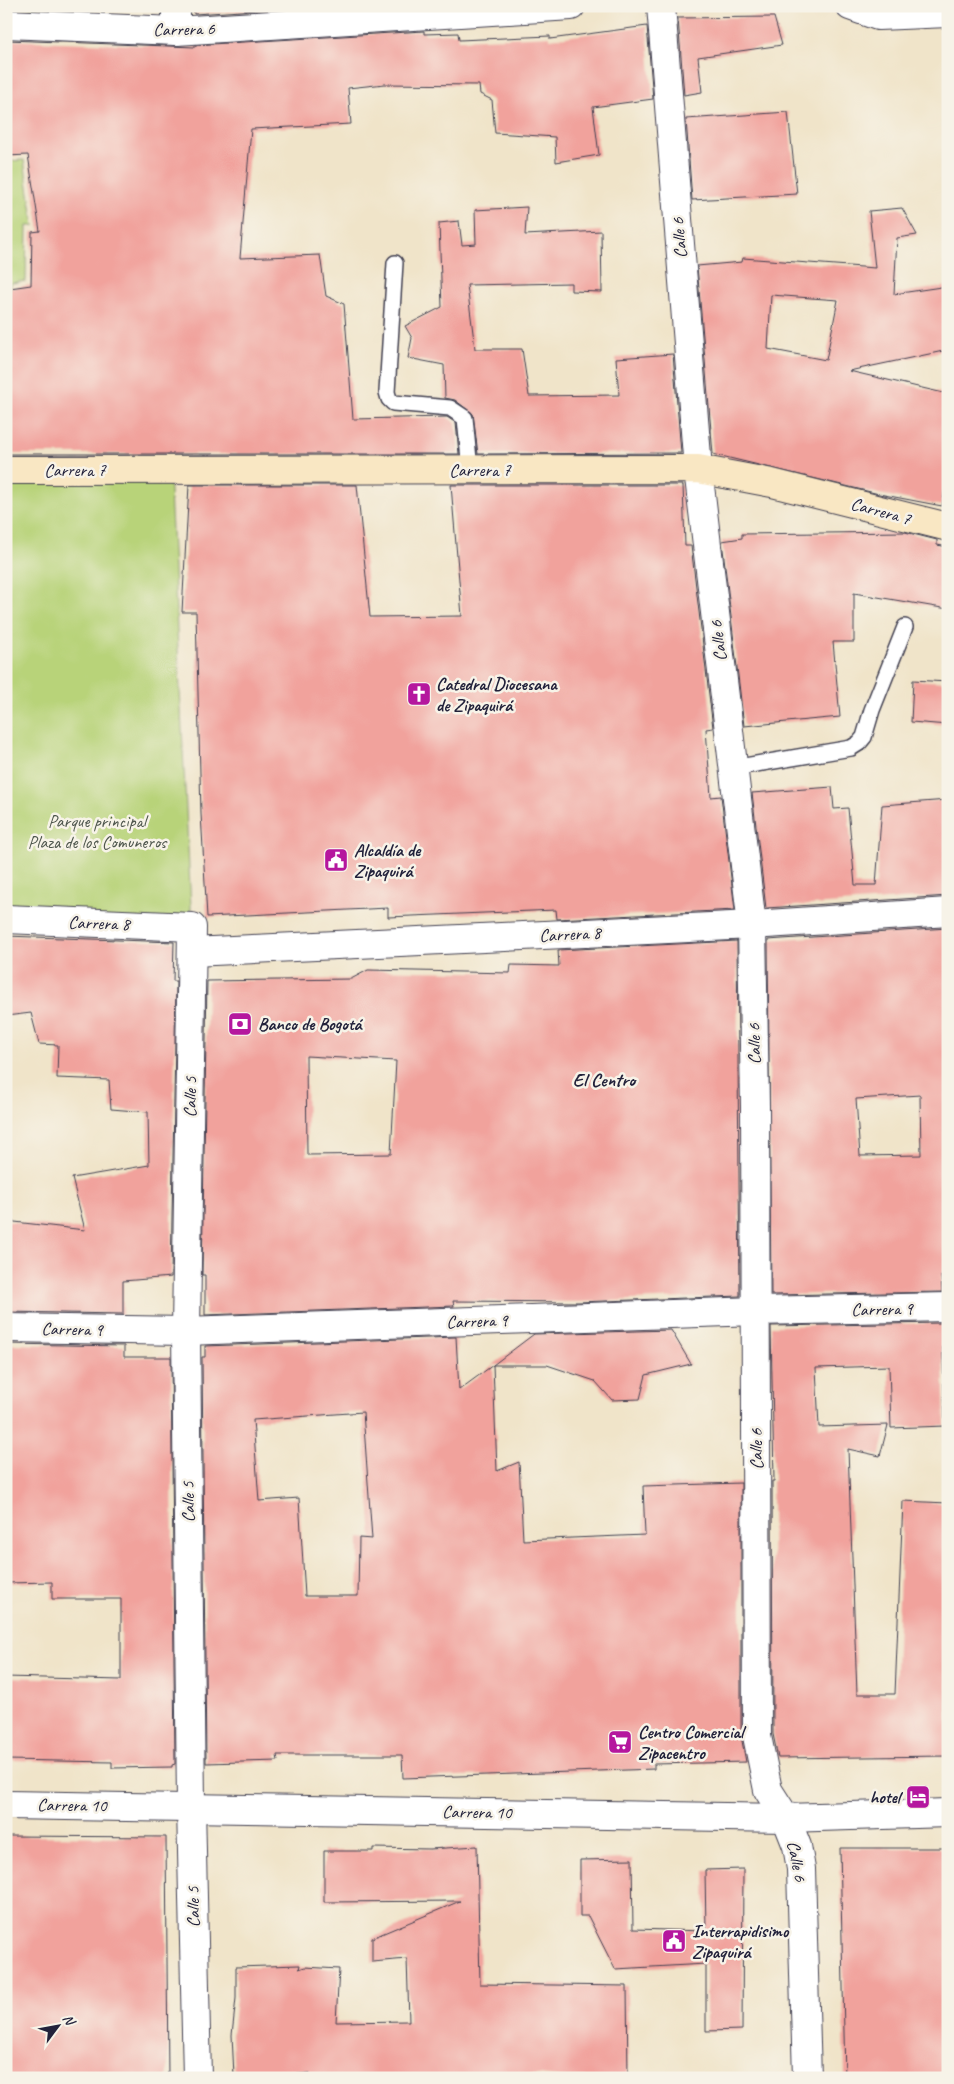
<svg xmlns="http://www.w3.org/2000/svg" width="954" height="2084" viewBox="0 0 954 2084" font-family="Caveat,sans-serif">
  <rect width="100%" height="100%" fill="#f7f3e8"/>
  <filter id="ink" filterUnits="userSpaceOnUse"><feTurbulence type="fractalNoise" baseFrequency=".02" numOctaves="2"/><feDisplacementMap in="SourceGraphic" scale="10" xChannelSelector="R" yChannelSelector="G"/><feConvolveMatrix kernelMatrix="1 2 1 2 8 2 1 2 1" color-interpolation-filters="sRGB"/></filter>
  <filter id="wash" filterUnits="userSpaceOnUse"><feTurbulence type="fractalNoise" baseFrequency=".0096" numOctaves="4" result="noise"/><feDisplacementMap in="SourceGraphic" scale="20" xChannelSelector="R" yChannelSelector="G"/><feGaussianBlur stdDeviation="1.12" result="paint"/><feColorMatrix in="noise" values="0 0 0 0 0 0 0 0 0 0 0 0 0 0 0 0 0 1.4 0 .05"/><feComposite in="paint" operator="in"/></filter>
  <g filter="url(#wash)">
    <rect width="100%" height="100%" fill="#f0e4c9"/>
    <g fill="#b8d379" stroke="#6d7a5a">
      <path d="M6,6H173V8L6,7Z"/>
      <path d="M24,160L34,226H27L26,281L11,283L10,297H6V161Z"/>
      <path d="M6,470L169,471L192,927L6,919Z"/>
    </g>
    <g id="blocks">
      <g fill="#f1a29c" fill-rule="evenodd">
        <path d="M194,6H320L194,14Z"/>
        <path d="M774,17L782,45L698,57L702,92L684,95L678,18Z"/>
        <path d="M647,26L653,99L593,107L599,155L556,162L555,137L495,133L492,100L480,94L479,85L385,84L348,88L351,124L251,129L240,258L320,255L326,296L344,304L353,419L447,417L456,423L459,454H6V306H9L10,288L31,285L32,232L40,231L28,155L6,156V40L195,47V45L424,31V34L458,33L459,40L550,36V39Z"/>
        <path d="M788,112L797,194L692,200L686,119Z"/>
        <path d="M527,207L525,235L601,231L602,292L571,291V283L467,285L475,349H522L529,396L619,395L616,358L673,354L681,453L478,454L473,414L455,400L445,398L444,365L408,358L412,338L405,326L442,307L439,223L459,221L462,245L476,244L475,210Z"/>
        <path d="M902,208L917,235L897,238L894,294L948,286V350L849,371L948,394V469L942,506L879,494L713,454L697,266L742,262L743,258L875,268L869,211ZM771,295L838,300L826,360L768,349Z"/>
        <path d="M189,485H357L370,617L462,616L451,485H683L685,546H691L713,728L706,729L711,797L721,796L735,910L557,919L556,910L388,917V908L207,917L201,814L196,612H182Z"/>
        <path d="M905,532L937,540V545L948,547V609L854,593V642H833L840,717L744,726L722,541L742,538V534Z"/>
        <path d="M913,680L948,682V725L911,722Z"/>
        <path d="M832,787L834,809L848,808L855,885H876L882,805L948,800V896L766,908L752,793Z"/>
        <path d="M948,928V1276H941L942,1292L771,1295L768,940ZM920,1095L921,1155L860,1156L856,1099Z"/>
        <path d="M6,936L174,942L173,981H176L171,1277L123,1281V1314L6,1312V1221L85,1230L72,1178L149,1165L148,1112L111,1109L109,1080L57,1078L58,1045L39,1044L31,1013L6,1016Z"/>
        <path d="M737,941L740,1296L578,1302L453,1301L454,1306L205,1315V1275H202L207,981L351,979L368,970L510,973L511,965L559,966L558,950ZM306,1056L396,1061L391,1154L307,1155Z"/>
        <path d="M942,1323L945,1426L891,1428L889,1366L816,1368L819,1427L888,1425L880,1456L848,1449L857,1694H895L903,1501L948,1503V1756L778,1758L773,1734L772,1481H774L771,1326Z"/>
        <path d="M671,1330L691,1364L646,1375L640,1399L612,1400L595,1381L547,1365H493L534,1334Z"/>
        <path d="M456,1337L459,1390L493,1365L497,1471L519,1462L523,1540L645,1535L643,1486L741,1483V1736L746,1762L654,1764V1769L403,1778L402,1755H277L278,1761L206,1763L202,1357H205V1346ZM363,1412L372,1539L359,1538L358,1596H305L299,1498L259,1501L253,1420Z"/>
        <path d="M6,1344L124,1346V1357H171L175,1764L172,1765V1767L112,1768V1762L6,1760V1677L121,1680V1599H52V1582L6,1583Z"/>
        <path d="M6,1836L166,1837L168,2078H6Z"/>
        <path d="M477,1846L480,1984L627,1986L628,2078H565L538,2075L449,2078H310V2073L271,2077L234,2076L232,2035L236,1998V1967L300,1965L299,1969L305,1967L339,1969L336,2022L409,2021L407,1959L372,1962V1938L460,1901L324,1902V1851H373V1848L430,1849Z"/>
        <path d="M840,1848H948V2078H845Z"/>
        <path d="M632,1859L633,1929L706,1931L705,1870L743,1869L742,2030L706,2031V1964L615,1969L588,1916H580V1860Z"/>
      </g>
    </g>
  </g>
  <g filter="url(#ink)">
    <use href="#blocks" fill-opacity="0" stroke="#413f50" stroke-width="1"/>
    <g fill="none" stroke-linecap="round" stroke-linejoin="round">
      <defs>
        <g id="lane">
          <path d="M395,263L387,392L389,399L393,403L450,408L465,418L470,470"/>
          <path d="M733,768L851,748L859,743L864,737L872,710L905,627"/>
        </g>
        <g id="street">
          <path d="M661,6L698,469L752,925L755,1106L757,1736L768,1790L786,1818L797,1846L801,1869L807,2078"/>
          <path d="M850,6L878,16L948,13"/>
          <path d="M6,24L176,31L571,6"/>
          <path d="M176,31V6"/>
          <path d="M6,919L192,927L186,1331L191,1806L197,2078"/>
          <path d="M192,952L752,925L948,912"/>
          <path d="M6,1328L186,1331L756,1311L948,1307"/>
          <path d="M6,1805L786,1818L948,1813"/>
        </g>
        <path id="secondary" d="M6,470L698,469L772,483L948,527"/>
      </defs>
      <use href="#lane" stroke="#413f50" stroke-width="18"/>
      <use href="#street" stroke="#413f50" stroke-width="30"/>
      <use href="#secondary" stroke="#413f50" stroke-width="30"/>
      <use href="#lane" stroke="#fff" stroke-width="15"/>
      <use href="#street" stroke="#fff" stroke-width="28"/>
      <use href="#secondary" stroke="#f9e7c3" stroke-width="28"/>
    </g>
  </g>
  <defs>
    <symbol id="church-square" viewBox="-11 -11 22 22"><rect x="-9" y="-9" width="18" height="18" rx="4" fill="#b5179e" stroke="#f7f3e8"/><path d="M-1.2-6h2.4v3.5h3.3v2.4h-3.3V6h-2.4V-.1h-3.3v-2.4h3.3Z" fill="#fff"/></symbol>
    <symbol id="civic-square" viewBox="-11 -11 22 22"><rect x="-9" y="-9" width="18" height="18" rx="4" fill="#b5179e" stroke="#f7f3e8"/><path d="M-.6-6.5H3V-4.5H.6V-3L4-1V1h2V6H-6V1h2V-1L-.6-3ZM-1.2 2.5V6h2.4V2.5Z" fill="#fff"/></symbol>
    <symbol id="bank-square" viewBox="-11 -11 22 22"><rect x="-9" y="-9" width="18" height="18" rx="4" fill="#b5179e" stroke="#f7f3e8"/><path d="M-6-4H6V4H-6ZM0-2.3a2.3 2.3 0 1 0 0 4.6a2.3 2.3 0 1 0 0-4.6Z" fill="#fff"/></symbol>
    <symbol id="supermarket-square" viewBox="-11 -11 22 22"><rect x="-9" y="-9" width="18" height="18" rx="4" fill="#b5179e" stroke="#f7f3e8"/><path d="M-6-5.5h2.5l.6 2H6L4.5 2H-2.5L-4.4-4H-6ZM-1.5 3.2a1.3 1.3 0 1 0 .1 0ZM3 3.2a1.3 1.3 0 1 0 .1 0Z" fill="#fff"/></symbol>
    <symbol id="hotel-square" viewBox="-11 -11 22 22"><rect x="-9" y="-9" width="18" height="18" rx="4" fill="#b5179e" stroke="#f7f3e8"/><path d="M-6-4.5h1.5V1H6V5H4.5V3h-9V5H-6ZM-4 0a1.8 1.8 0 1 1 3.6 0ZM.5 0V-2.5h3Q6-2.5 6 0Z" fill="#fff"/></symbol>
  </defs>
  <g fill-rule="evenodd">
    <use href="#church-square" x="405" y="680" width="28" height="28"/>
    <use href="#civic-square" x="322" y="846" width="28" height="28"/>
    <use href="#bank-square" x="226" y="1010" width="28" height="28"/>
    <use href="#supermarket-square" x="606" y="1728" width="28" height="28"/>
    <use href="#hotel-square" x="904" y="1783" width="28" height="28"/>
    <use href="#civic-square" x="660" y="1927" width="28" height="28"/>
  </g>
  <g text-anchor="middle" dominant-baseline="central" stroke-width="5" stroke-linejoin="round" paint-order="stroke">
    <g font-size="18" fill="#22223b" stroke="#f7f3e8">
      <text transform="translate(184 29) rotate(-1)">Carrera 6</text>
      <text transform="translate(679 238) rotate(-95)">Calle 6</text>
      <text x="75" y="470">Carrera 7</text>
      <text x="480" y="470">Carrera 7</text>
      <text transform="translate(881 511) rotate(15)">Carrera 7</text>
      <text transform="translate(718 641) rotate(-97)">Calle 6</text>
      <text transform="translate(99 923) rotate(2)">Carrera 8</text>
      <text transform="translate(570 934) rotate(-3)">Carrera 8</text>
      <text transform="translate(754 1044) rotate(-91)">Calle 6</text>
      <text transform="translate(190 1097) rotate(-89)">Calle 5</text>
      <text transform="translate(882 1309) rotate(-1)">Carrera 9</text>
      <text transform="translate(477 1321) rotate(-2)">Carrera 9</text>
      <text transform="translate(72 1329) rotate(1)">Carrera 9</text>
      <text transform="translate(756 1449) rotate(-90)">Calle 6</text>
      <text transform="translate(188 1502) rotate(-91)">Calle 5</text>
      <text transform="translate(72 1805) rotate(1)">Carrera 10</text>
      <text transform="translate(477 1812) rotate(1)">Carrera 10</text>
      <text transform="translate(797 1861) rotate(79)">Calle 6</text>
      <text transform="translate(193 1907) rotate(-91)">Calle 5</text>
    </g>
    <g font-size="18" font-weight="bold" fill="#22223b" stroke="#f7f3e8" text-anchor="start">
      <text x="436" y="684">Catedral Diocesana<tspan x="436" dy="21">de Zipaquirá</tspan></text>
      <text x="354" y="850">Alcaldía de<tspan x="354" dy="21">Zipaquirá</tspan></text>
      <text x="258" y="1024">Banco de Bogotá</text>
      <text x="638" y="1732">Centro Comercial<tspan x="638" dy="21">Zipacentro</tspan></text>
      <text x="900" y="1797" text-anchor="end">hotel</text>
      <text x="692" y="1931">Interrapidisimo<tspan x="692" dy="21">Zipaquirá</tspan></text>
    </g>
    <g font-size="18" fill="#4f574e" stroke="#f7f3e8">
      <text x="97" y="821">Parque principal<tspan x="97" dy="21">Plaza de los Comuneros</tspan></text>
    </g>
    <g font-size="19" font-weight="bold" fill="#22223b" stroke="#f7f3e8">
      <text x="604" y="1080">El Centro</text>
    </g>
  </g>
  <rect width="954" height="2084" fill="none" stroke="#f7f3e8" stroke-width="25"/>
  <g transform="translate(58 2026) rotate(58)" stroke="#f7f3e8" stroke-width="4" paint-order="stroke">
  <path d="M0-4L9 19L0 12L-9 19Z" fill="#22223b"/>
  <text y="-8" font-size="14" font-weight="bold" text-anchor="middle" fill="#22223b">N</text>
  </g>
</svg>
